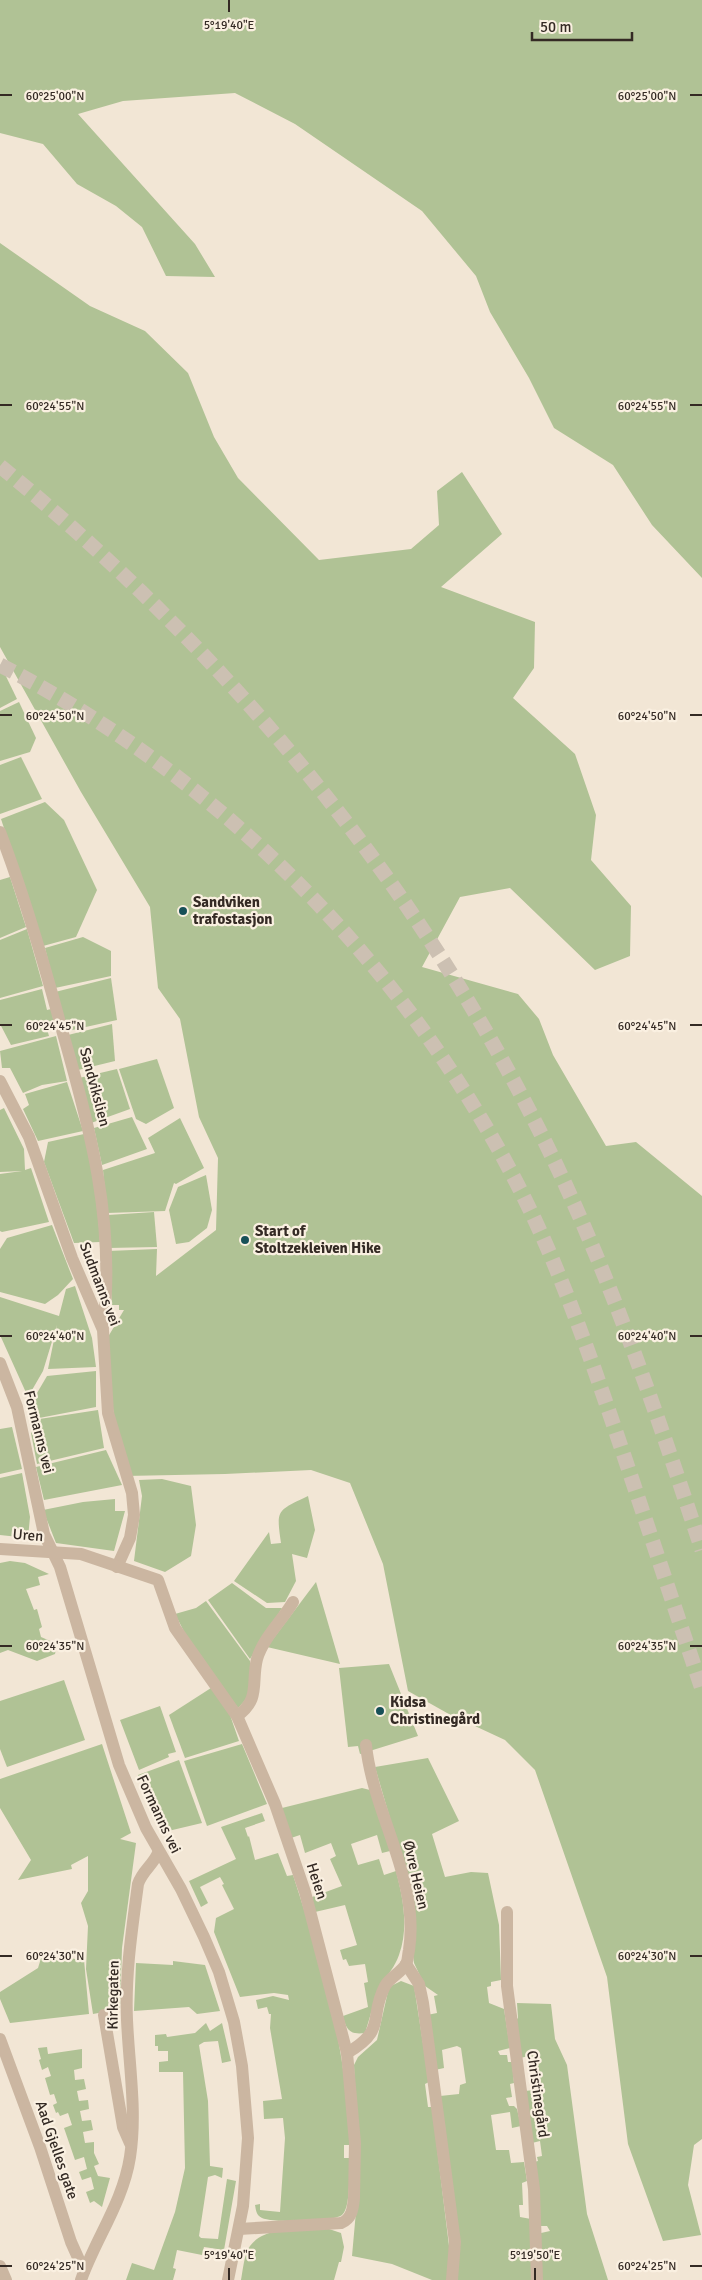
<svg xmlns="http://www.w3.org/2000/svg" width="702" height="2280" viewBox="0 0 702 2280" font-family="Signika,sans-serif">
  <rect width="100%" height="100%" fill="#f2e6d5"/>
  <g fill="#b0c295">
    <path d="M0,0H702V578L652,525L613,465L554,428L529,378L490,312L476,276L422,211L295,124L235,93L123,101L78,114L195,244L215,277L166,276L142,227L116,206L77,184L43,144L0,133Z"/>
    <path d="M0,243L90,306L145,331L188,373L214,437L238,478L319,560L411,549L439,525L437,491L462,472L502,534L441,587L535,622L534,668L513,698L575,754L596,815L591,860L631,906L630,956L595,970L510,888L460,897L422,967L518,994L539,1019L553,1055L606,1146L636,1142L702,1196V2139L694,2145L688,2185L701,2235L663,2241L628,2144L607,1977L535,1770L505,1740L447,1713L408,1691L383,1564L350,1483L311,1470L225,1474L125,1476L102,1347L124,1310H119V1305H112L108,1251L157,1249L156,1276L216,1230L218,1158L199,1117L180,1019L158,988L150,907L81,792L0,647Z"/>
    <path d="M0,664L17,699L0,708Z"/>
    <path d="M19,702L36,738L30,752L0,761V711Z"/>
    <path d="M21,757L42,799L0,814V765Z"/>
    <path d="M45,802L64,820L97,890L76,937L43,946L1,819Z"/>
    <path d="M10,877L26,927L0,938V880Z"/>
    <path d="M27,929L43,986L0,998V940Z"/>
    <path d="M83,937L111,951V976L55,988L45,948Z"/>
    <path d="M111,978L117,1020L68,1031L55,992Z"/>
    <path d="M42,989L47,1010L51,1009L55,1027L47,1029L49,1036L11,1045L0,1024V1000Z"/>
    <path d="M112,1024L115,1061L78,1070L68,1035Z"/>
    <path d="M56,1036L67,1081L42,1085L23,1093L10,1068H2L0,1051Z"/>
    <path d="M157,1059L174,1108L146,1124L136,1119L119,1069Z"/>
    <path d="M117,1069L130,1109L91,1123L79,1078Z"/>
    <path d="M67,1082L83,1131L38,1141L23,1109L29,1105L25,1094Z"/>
    <path d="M4,1108L24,1149L25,1170L31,1168L49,1222L2,1232L0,1231V1174L22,1171L0,1172V1110Z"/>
    <path d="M132,1117L147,1149L102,1165L94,1128Z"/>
    <path d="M180,1118L204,1168L176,1184L174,1183L165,1211L107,1213L103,1170L155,1153L148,1138Z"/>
    <path d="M84,1134L96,1186L100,1242L74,1243L44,1162L48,1142Z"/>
    <path d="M206,1175L212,1210L207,1228L189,1242L176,1244L169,1210L178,1187Z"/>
    <path d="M154,1212L157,1247L108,1248V1215Z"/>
    <path d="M52,1225L73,1279L58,1295L45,1304L0,1292V1249L7,1238Z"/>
    <path d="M75,1286L92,1338L96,1367L48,1369L57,1325L43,1371L28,1397L0,1335V1297L59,1316L66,1289Z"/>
    <path d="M96,1371V1407L34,1419L30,1405L47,1376Z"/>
    <path d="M98,1410L104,1448L37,1464L31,1433L36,1428L33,1420Z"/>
    <path d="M12,1427L22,1469L0,1474V1429Z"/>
    <path d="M106,1450L122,1485L44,1500L36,1467Z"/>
    <path d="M22,1473L30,1517L28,1538L0,1535V1478Z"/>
    <path d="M162,1479L191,1486L196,1525L191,1556L165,1572L134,1561L142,1496L139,1480Z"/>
    <path d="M308,1496L315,1530L307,1558L292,1554L296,1581L285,1602L267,1603L234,1581L269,1532L271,1544L281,1543C276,1509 277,1511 308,1496Z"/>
    <path d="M115,1499V1511H125L114,1551L56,1543L43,1510L83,1502Z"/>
    <path d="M10,1561L25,1563L49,1574L38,1577L40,1585L26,1589L34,1610L37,1609L42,1627L39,1629L41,1637L57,1644L55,1654L37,1661L8,1650L0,1653V1563Z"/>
    <path d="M316,1582L340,1664L267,1647Z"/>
    <path d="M232,1583L266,1608H282L250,1659L208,1600Z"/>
    <path d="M206,1601L250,1661L251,1683L249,1696L238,1708L190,1643L175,1614L196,1608Z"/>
    <path d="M389,1664L418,1736L360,1754L358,1746L348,1747L339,1668Z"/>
    <path d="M64,1680L85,1740L7,1767L0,1749V1701Z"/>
    <path d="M211,1688L230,1715L239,1741L185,1758L169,1715Z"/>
    <path d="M160,1706L176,1752L168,1754L169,1757L139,1770L120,1720Z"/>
    <path d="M102,1744L131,1833L120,1839L136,1843L122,1948L120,2009L93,2014L86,1969L88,1926L81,1903L88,1891V1856L71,1865L72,1869L18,1880L31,1860L0,1808V1779Z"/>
    <path d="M242,1744L267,1804L207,1826L184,1761Z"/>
    <path d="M428,1758L459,1821L432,1834L445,1877L471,1872L488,1873L499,1925L501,1980L491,1982V1986L487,1987L489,2003L504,2009L510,2048L498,2051L500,2055H507L508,2062H512L514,2083L510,2084L512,2097L506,2098L509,2106H514L517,2109L521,2126L512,2128L510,2112L491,2115L496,2150H509L511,2163L524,2162L527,2181L522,2183L523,2205H519L520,2217L531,2219L533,2280H455L440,2096L459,2094L460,2085L466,2083L461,2048L457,2046L442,2050L444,2068L435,2070L427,2015L437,2013L434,1996L438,1995L425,1986L414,1963L399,1849L375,1767Z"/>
    <path d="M179,1760L202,1823L164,1832L138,1775Z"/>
    <path d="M362,1788L370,1790L390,1851L382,1853L377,1835L351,1844L358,1865L379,1859L384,1875L396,1871C403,1898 409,1927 399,1955C395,1967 387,1975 381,1985C374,1999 370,2018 365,2033C350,2035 346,2030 343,2016L368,2007L364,1983L368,1982L365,1964L349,1966L346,1959L343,1960L340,1950L357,1945L345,1905L315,1912L312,1897L342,1886L330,1859L336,1856L331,1843L305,1853L300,1835L291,1838L282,1808Z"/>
    <path d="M262,1813L265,1821L245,1828L248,1837L249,1836L255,1860L278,1853L287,1876L293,1875C314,1940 335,2008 344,2076C347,2098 348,2122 350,2145H344V2158H349C349,2170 351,2208 342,2215C333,2222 272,2223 262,2218C256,2215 256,2210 255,2205L260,2204V2210L280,2212L285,2138L283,2118L264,2119L263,2101L282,2099L270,2028L271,2014H269L267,2007L258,2009L256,2000L273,1996L289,2000L288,1995L274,1993L240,1997L214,1932L216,1918L234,1909L222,1885L224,1884L220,1877L200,1887L208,1903L201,1907L189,1881L236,1859L221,1827Z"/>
    <path d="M42,1955L84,1960L89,2014L10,2023L0,1999V1992L38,1968Z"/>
    <path d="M173,1961L205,1965L220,2011L197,2014L189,2007L134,2011L136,1963L173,1965Z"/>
    <path d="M401,1981L414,1986L429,2082L425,2084L428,2107H432L450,2254L448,2280H432L392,2264L352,2256L358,2189L354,2065L358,2057L377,2040L389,1987Z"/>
    <path d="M517,2003L551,2004L555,2039L567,2065L587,2214L608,2280H541V2233L550,2231L547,2226H540L534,2162L538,2161L537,2157L542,2156L540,2141L532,2143L525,2091L534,2090L529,2056L520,2058L514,2022L518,2018Z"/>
    <path d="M206,2023L210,2031L222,2023L231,2061L222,2063L218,2041L204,2042L199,2045L208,2101L210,2166L223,2168L222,2178L215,2175L208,2177L199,2236L201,2238L218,2239L227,2179L236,2181L224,2250L204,2247L202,2255L177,2250L173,2268L176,2269L173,2280H126L132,2263L154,2270L175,2212L185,2168L183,2072H159V2062L168,2061V2051H158V2046H155V2035L166,2034L167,2037L195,2033Z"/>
    <path d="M47,2047L48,2054L82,2049V2068L74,2070L75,2080L84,2079L86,2089L77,2091L79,2101L88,2100L89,2109L80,2111L82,2121L91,2120L93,2130L83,2132L85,2143L94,2142V2153L99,2164L94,2166L98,2176L110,2178L102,2207L94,2201L90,2203L86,2192L94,2189L91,2177L82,2180L79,2172L87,2169L84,2157L75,2160L64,2128L72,2125L68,2113L60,2116L58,2112L56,2113L53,2105L57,2103L54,2094L50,2095L45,2078L51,2076L48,2067L42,2070L39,2060L41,2059L38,2048Z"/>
    <path d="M329,2229L341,2233L344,2247L341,2262H339L334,2280H241C243,2270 244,2254 250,2246C266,2224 305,2230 329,2229Z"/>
  </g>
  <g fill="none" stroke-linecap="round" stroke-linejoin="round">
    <g stroke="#ccc0b2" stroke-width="15" stroke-dasharray="15 8" stroke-linecap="butt">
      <path d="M0,466C238,661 437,905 566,1186C620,1304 661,1426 702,1550"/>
      <path d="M0,665C231,783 422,982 533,1216C566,1286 591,1359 616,1432C645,1518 673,1603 702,1689"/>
    </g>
    <g stroke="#cbb6a1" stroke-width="12">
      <path d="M0,832C25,897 44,963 62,1030C90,1128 116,1224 103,1327"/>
      <path d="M0,1081L29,1137L72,1258L103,1330L108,1413L132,1493L134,1515L130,1538L117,1567"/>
      <path d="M0,1363L17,1407L44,1534L60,1567L119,1765L146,1828L181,1889L204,1937L219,1972L234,2022L242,2066L248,2138L243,2206L228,2280"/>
      <path d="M0,1549L81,1554L158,1580L175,1628L237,1716L275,1804L305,1892L347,2053L355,2143L354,2198C353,2208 352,2219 341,2223L239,2229"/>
      <path d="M237,1716C261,1699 251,1683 257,1659C263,1638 282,1621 293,1602"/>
      <path d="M507,1912V1986L534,2189L537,2280"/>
      <path d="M406,1964L419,1984L423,2003L455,2242L452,2280"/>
      <path d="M104,2015L123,2127L130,2143"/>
      <path d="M0,2039L40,2147L71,2242L84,2271"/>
      <path d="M347,2053C388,2029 368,2018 385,1986C390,1977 401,1973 406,1964C408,1961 408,1954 409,1950C420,1879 373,1814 366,1745"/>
      <path d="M0,2266L6,2280"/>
      <path d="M81,2280C96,2238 123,2202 130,2157C137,2112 129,2066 127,2020C125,1975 132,1929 138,1884C142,1871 153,1865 158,1853"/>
    </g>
  </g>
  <path fill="none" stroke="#342a24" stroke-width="2" d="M229,0V12M0,95H12M690,95H702M0,405H12M690,405H702M0,715H12M690,715H702M0,1025H12M690,1025H702M0,1336H12M690,1336H702M0,1646H12M690,1646H702M0,1956H12M690,1956H702M0,2266H12M690,2266H702M229,2268V2280M535,2268V2280"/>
  <g fill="#175058" stroke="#faf0e1" stroke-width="2">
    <circle cx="183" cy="911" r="5"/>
    <circle cx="245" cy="1240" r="5"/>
    <circle cx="380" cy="1711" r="5"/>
  </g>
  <g text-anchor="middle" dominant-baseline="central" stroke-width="4.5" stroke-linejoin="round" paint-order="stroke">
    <g font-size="15" font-weight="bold" fill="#342a24" stroke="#faf0e1" text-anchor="start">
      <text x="193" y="902">Sandviken<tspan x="193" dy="17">trafostasjon</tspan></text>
      <text x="255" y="1231">Start of<tspan x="255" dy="17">Stoltzekleiven Hike</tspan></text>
      <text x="390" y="1702">Kidsa<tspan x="390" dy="17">Christinegård</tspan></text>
    </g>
    <g font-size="15" fill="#342a24" stroke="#faf0e1">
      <text transform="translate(95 1087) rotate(75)">Sandvikslien</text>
      <text transform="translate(100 1284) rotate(69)">Sudmanns vei</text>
      <text transform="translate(39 1432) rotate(76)">Formanns vei</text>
      <text transform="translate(28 1535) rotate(5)">Uren</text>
      <text transform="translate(159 1814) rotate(65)">Formanns vei</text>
      <text transform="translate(416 1875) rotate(77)">Øvre Heien</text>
      <text transform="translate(317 1881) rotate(72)">Heien</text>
      <text transform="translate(113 1995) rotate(-89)">Kirkegaten</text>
      <text transform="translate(538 2094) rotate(82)">Christinegård</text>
      <text transform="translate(57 2150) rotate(71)">Aad Gjelles gate</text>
    </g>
  </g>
  <g font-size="12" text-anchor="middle" fill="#342a24" stroke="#faf0e1" stroke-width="4.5" stroke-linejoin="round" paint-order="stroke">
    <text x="229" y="29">5°19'40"E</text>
    <text x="55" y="100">60°25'00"N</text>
    <text x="647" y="100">60°25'00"N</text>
    <text x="55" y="410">60°24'55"N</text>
    <text x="647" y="410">60°24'55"N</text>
    <text x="55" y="720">60°24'50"N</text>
    <text x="647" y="720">60°24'50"N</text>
    <text x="55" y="1030">60°24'45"N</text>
    <text x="647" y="1030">60°24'45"N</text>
    <text x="55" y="1340">60°24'40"N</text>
    <text x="647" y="1340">60°24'40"N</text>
    <text x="55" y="1650">60°24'35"N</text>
    <text x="647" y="1650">60°24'35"N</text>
    <text x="55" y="1960">60°24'30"N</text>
    <text x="647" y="1960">60°24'30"N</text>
    <text x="229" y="2259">5°19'40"E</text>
    <text x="535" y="2259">5°19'50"E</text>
    <text x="55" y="2270">60°24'25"N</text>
    <text x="647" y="2270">60°24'25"N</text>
  </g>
  <path d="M532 32v8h100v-8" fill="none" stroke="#342a24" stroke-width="2.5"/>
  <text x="540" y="32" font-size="15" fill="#342a24" stroke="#faf0e1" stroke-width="4" paint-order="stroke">50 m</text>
</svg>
